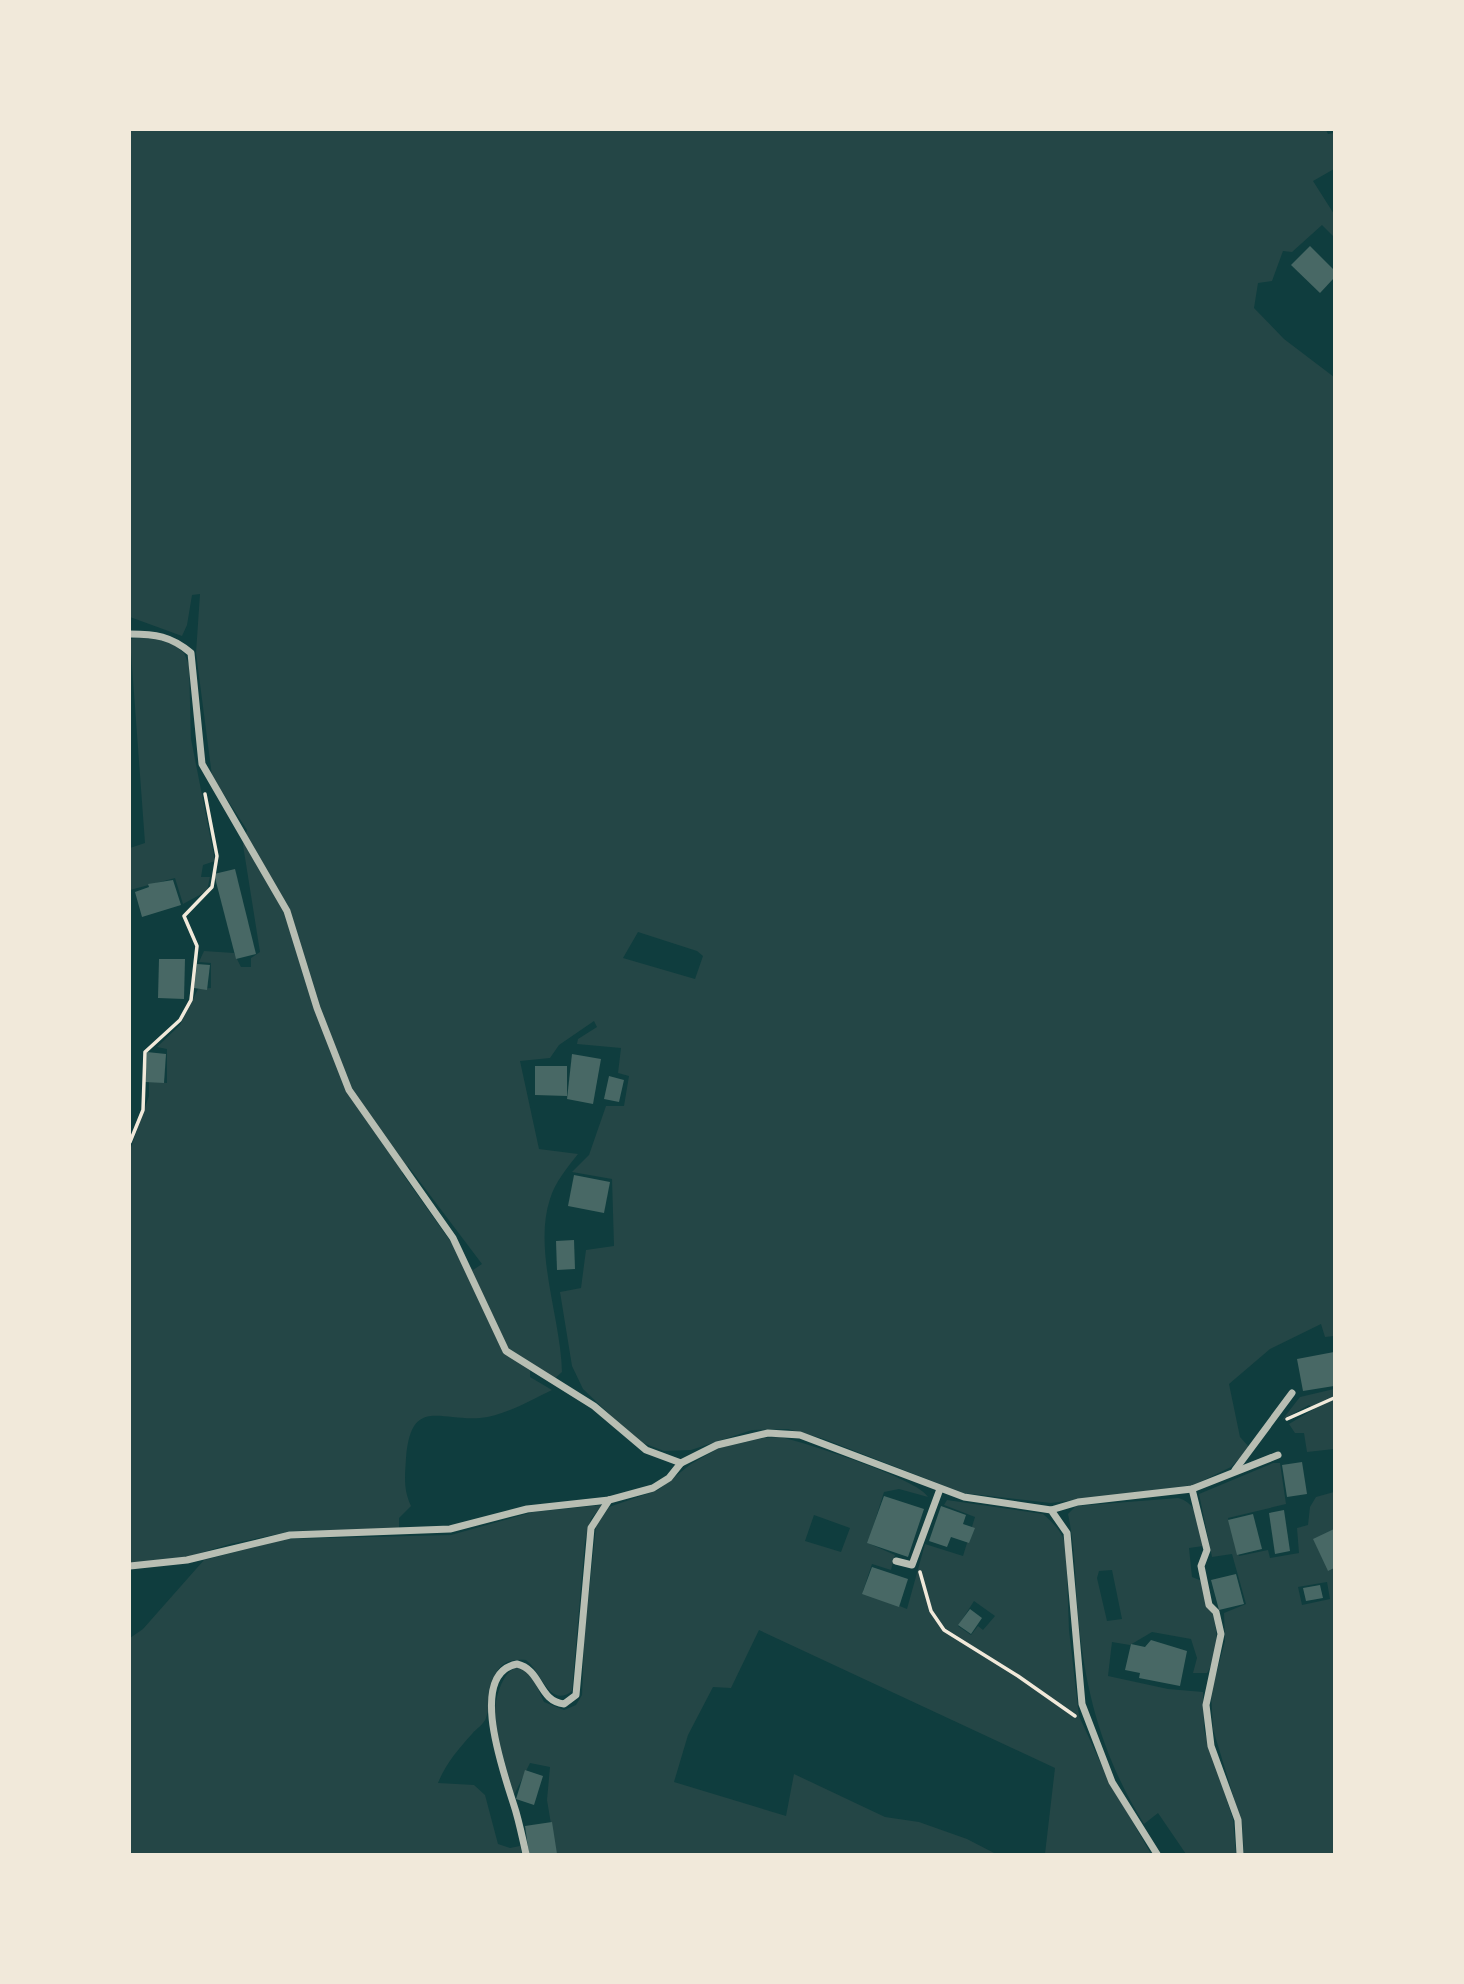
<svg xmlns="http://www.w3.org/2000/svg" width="1464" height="1984" viewBox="0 0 1464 1984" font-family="'Titillium Web',sans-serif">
  <rect width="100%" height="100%" fill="#0f3d3e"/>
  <g fill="#244646" fill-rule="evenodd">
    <path d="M130,130H1326L1328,134L1334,133V169L1313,181L1334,214V237L1322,225L1292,252L1283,251L1272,281L1258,283L1254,308L1284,339L1334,377V1336L1325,1337L1321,1324L1270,1349L1229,1384L1240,1437L1250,1448L1231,1467L1194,1485L1051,1503L963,1493L824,1439L788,1429L752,1430L691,1450L664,1451L643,1443L626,1430L583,1389L572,1366L560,1292L581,1288L586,1250L614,1246L612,1179L572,1172L589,1155L606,1106H624L629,1076L618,1073L621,1048L577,1044L578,1039L597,1027L594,1021L559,1045L550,1058L520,1061L539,1149L578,1154C567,1168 555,1182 550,1199C533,1250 561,1319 562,1372L554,1379L530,1367V1377L552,1390C531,1400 504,1416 480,1418C439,1421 411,1397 406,1458C405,1476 403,1489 411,1506L399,1518V1529L293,1531L230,1544L184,1558L130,1563V1150L149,1096V1081L167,1083V1049L157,1047L180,1025L198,989L211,988V963L199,962L204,951L234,953L241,967H251V958L260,952L243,845L247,830L212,776L196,653L200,594L192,595L187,625L182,636L130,617ZM638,932L697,951L703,956L695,979L623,958ZM408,1166L482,1264L473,1270L463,1259L402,1173Z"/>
    <path d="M149,636L174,645L184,653L189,665L191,739L215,861L203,865L201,877H210L207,891L183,904L175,878L130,890V848L145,843L130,639Z"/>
    <path d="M1334,1389V1449L1307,1452L1304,1433H1295L1289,1424L1314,1409L1309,1405L1282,1420L1300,1397Z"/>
    <path d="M780,1437C804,1442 919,1479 928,1497L899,1489L884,1492L868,1543L895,1555L891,1570L872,1564L863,1591L907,1609L925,1544L963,1556L975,1517L944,1505L947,1500L1043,1514C1054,1524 1062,1531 1066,1546L1069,1630L1079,1716L1107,1777L1151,1854H1045L1055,1768L759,1630L731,1688L713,1687L688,1735L674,1782L786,1816L794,1774L885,1817L919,1822L967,1839L996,1854H556L547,1800L550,1767L530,1763L514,1795C507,1768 497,1741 495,1714C494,1695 510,1648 532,1677C537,1684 540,1694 544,1702L564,1710L576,1705L582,1695L584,1640L596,1526L609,1507L658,1490L691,1464L719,1448L763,1438ZM814,1515L850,1528L841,1552L805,1541ZM974,1601L995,1616L983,1630L978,1626L971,1635L958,1626Z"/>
    <path d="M1273,1463H1280L1286,1504L1228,1518L1239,1556L1268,1550L1270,1558L1299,1553L1297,1528L1308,1525L1310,1507L1316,1497L1334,1492V1854H1244L1242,1825L1213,1729L1211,1693L1225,1641L1224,1613L1246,1604L1232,1554L1212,1557L1199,1494ZM1327,1582L1330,1599L1302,1605L1298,1587Z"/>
    <path d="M1178,1498C1200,1504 1199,1526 1203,1546L1189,1548L1192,1577L1202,1581C1213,1611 1226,1644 1207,1673H1193L1197,1658L1191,1639L1152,1632L1130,1645L1112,1642L1108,1676L1168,1689L1203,1692L1204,1730L1233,1819L1236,1854H1186L1158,1813L1144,1824C1105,1761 1087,1700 1079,1626C1075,1588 1076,1551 1068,1514L1076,1506ZM1112,1570L1122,1619L1107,1621L1097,1578L1099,1571Z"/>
    <path d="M602,1505L591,1519L585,1541L572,1691C549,1709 541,1671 526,1660C485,1656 495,1694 486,1718C484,1724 476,1729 472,1734C459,1748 445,1765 438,1783L474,1785L485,1795L498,1844L510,1848L520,1846L522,1854H130V1638L143,1629L204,1560L285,1539L451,1535L533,1512Z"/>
  </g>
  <g fill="#486865">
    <path d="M1310,246L1334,270V278L1320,293L1291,265Z"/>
    <path d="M235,869L256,954L236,959L214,874Z"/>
    <path d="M173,880L181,905L142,917L135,892L149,887L148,884Z"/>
    <path d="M159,959H185L184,999L158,998Z"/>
    <path d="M197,964L210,965L207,990L194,988Z"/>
    <path d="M147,1052L166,1054L164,1083L145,1082Z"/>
    <path d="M572,1054L601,1059L593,1104L567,1099Z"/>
    <path d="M535,1066H567V1096L535,1095Z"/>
    <path d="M609,1076L624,1080L619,1102L604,1099Z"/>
    <path d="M574,1175L610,1182L604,1213L568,1206Z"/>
    <path d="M574,1240L575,1269L557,1270L556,1241Z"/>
    <path d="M1334,1352V1386L1303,1391L1297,1359Z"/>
    <path d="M1302,1462L1307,1494L1287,1497L1282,1465Z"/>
    <path d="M884,1496L924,1509L908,1557L867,1543Z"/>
    <path d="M941,1506L966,1515L963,1524L975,1528L969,1543L951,1537L947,1547L929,1541Z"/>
    <path d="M1284,1510L1290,1551L1275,1554L1269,1513Z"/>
    <path d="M1253,1514L1262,1549L1237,1555L1228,1520Z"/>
    <path d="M1334,1529V1568L1328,1571L1313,1539Z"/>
    <path d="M872,1567L908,1579L899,1607L862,1594Z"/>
    <path d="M1236,1574L1244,1604L1219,1610L1211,1580Z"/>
    <path d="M1320,1585L1323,1598L1306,1601L1303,1588Z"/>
    <path d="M970,1609L982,1618L971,1634L958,1625Z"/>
    <path d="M1151,1640L1187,1651L1180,1686L1139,1678L1140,1673L1125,1670L1131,1644L1145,1647Z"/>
    <path d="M525,1770L543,1776L534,1805L516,1799Z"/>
    <path d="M552,1822L557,1854H529L525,1826Z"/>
  </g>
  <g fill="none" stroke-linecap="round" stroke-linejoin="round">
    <g stroke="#f1e9da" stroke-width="3.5">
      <path d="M130,1142L143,1110L145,1052L180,1020L191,1000L197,946L184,916L212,887L217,856L205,794"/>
      <path d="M1287,1419L1334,1398"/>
      <path d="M920,1572L931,1611L944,1630L1018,1676L1075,1716"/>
    </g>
    <g stroke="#b8beb3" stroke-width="7">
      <path d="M130,634C155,634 171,636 191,653L202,764L287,911L317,1008L349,1090L453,1238L506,1351L594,1406L646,1450L681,1463"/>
      <path d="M1235,1470L1292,1393"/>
      <path d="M1192,1489L1207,1550L1201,1566L1209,1605L1216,1612L1221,1634L1206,1705L1211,1746L1238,1820L1240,1854"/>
      <path d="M1051,1510L1078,1502L1192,1489L1278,1455"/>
      <path d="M896,1561L912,1565L940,1489"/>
      <path d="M130,1566L187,1560L290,1535L450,1529L527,1509L609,1500L653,1488L669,1478L681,1463L717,1445L768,1433L800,1435L964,1497L1051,1510L1067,1533L1082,1704L1112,1782L1157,1854"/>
      <path d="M526,1854C523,1840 520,1826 516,1812C507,1781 465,1674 517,1664C542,1670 538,1701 564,1704L576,1695L591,1528L609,1500"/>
    </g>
  </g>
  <rect width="1464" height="1984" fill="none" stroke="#f1e9da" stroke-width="262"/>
</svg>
